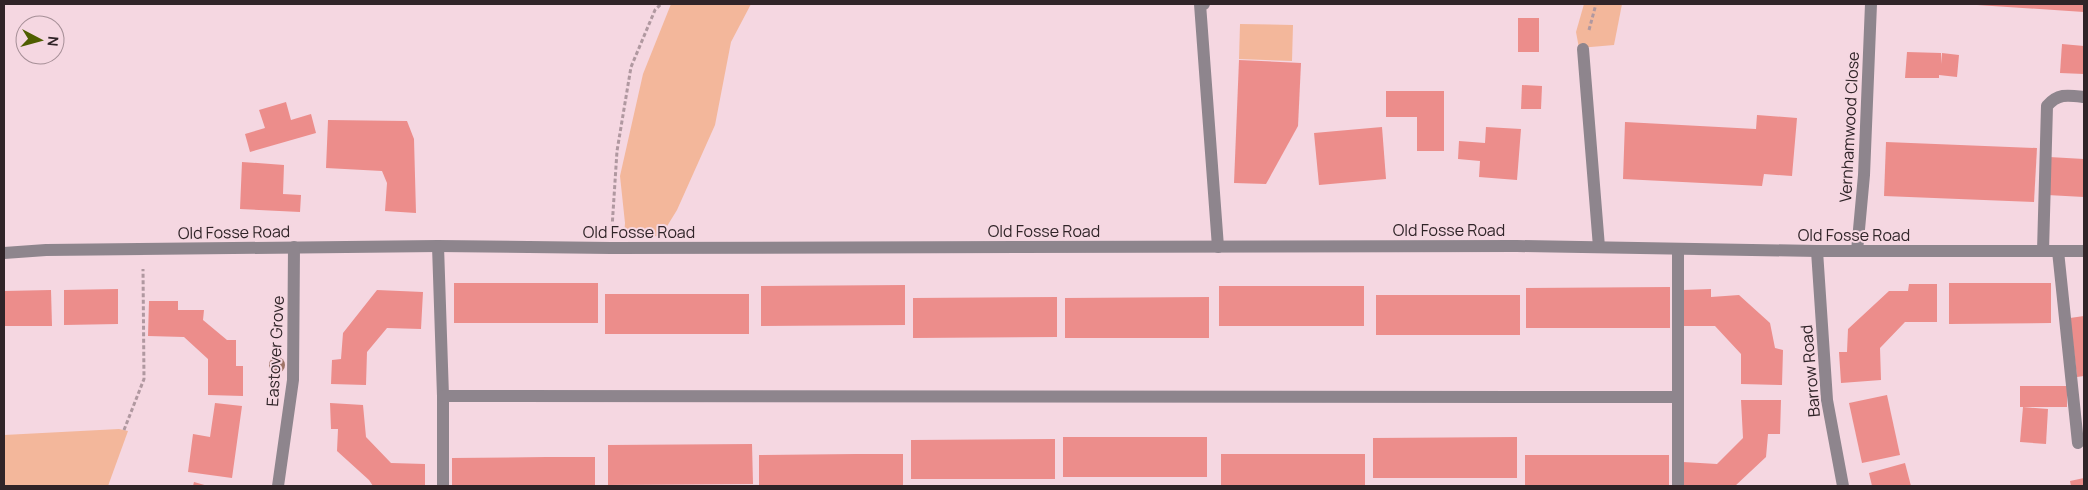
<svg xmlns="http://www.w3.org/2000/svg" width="2088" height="490" viewBox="0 0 2088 490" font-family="Manrope,sans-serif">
  <rect width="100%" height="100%" fill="#f5d7e1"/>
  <g fill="#f3b79b">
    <path d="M671,4H751L731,42L715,125L677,210L661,236L624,237L625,223L620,176L643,74Z"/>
    <path d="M1584,4H1622L1614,45L1579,48L1576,32Z"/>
    <path d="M1240,24L1293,25L1292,61L1239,59Z"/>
    <path d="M119,429L128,431L108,486H4V435Z"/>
  </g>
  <g fill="#ec8d8b">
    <path d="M1977,4H2084V12L1977,5Z"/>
    <rect x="1518" y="18" width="21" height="34"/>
    <path d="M2062,44L2084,46V74L2060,73Z"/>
    <path d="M1907,52L1941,53V64L1942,53L1959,55L1957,77L1939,75V78H1905Z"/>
    <path d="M1239,60L1301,63L1298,126L1266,184L1234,183Z"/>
    <path d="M1522,85L1542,86L1541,109H1521Z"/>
    <path d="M1386,91H1444V151H1417V117H1386Z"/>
    <path d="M286,102L291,120L311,114L316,133L250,152L245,134L265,128L259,110Z"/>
    <path d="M1757,115L1797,118L1792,176L1764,174L1762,186L1623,179L1625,122L1756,129Z"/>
    <path d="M328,120L407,121L414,139L416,213L385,211L387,183L382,171L326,168Z"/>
    <path d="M1382,127L1386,179L1319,185L1314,133Z"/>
    <path d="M1486,127L1521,129L1517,180L1479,177L1480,161L1458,159L1459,141L1485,143Z"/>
    <path d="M1886,142L2037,148L2034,202L1884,196Z"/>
    <path d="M2049,157L2084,159V197L2047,195Z"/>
    <path d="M242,162L284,165L283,194L301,195L300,212L240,209Z"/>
    <rect x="454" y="283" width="144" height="40"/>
    <path d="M1949,283H2051V323L1949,324Z"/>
    <path d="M1909,284H1937V322H1905L1880,348L1881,380L1841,383L1839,352H1847L1848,329L1889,291H1908Z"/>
    <path d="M905,285V325L761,326V286Z"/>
    <rect x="1219" y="286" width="145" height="40"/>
    <path d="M1670,287V328H1526V288Z"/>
    <path d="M118,289V324L64,325V290Z"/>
    <path d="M1711,289V297L1739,295L1770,323L1775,348L1783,350L1782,385L1741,384V354L1715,326H1683V290Z"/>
    <path d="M51,290L52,326H4V291Z"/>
    <path d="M377,290L423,292L421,329L387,328L367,352L366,385L331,384L332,360L341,359L343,333Z"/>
    <rect x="605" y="294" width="144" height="40"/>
    <rect x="1376" y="295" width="144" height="40"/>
    <path d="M1057,297V337L913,338V298Z"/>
    <path d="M1209,297V338H1065V298Z"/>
    <path d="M149,301H178V310H204L203,320L227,340H236V366H243V396L208,395V359L184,337L148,336Z"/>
    <path d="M2084,316V376L2077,377L2070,318Z"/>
    <rect x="2020" y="386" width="47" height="21"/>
    <path d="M1887,395L1900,455L1862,463L1849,403Z"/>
    <path d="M1741,400H1781L1780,434H1768L1766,457L1735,486H1682L1683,462L1717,464L1743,438Z"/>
    <path d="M215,403L242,406L232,478L188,472L193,434L210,437Z"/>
    <path d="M330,403L363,405L366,437L391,463L425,464V486H373L369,480L337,451L338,429H331Z"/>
    <path d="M2023,407L2048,409L2046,444L2020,442Z"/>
    <rect x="1063" y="437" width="144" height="40"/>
    <path d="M1517,437V478H1373V438Z"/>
    <path d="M1055,439V479H911V440Z"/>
    <path d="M752,444L753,484L608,485V445Z"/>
    <path d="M856,454H903V486H759V455Z"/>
    <rect x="1221" y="454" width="144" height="32"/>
    <rect x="1525" y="455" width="144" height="31"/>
    <path d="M547,457H595V486H452V458Z"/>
    <path d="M1905,463L1911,486H1872L1869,473Z"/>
    <path d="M2084,478V486H2071L2070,481Z"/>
    <path d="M194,482L208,486H193Z"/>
  </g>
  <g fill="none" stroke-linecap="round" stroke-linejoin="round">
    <g stroke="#b098a0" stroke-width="3" stroke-dasharray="4 2.5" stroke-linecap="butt">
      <path d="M1589,30L1596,4"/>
      <path d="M612,228L617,151L631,67L655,10L661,4"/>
      <path d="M124,430L144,379L143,269"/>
    </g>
    <g stroke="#8e858d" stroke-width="12">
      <path d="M1204,4H1200L1218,247"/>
      <path d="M1583,49L1599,247"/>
      <path d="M438,246L443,396V486"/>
      <path d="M1817,251L1827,400L1843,486"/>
      <path d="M1857,251L1864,175L1871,4"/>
      <path d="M2043,251L2047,106C2058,93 2068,95 2084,97"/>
      <path d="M2058,251L2078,443"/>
      <path d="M4,253L46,250L438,246L611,248L1517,246L1817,251H2084"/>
      <path d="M443,396L1678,397"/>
      <path d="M278,486L293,380L294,247"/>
      <path d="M1678,486V249"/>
    </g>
  </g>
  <circle fill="#9e7367" cx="277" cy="365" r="8"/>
  <g text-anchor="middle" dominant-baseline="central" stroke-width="4" stroke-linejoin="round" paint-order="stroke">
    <g font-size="16" fill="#302428" stroke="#f5d7e1">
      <text transform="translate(1849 127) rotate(-87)">Vernhamwood Close</text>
      <text x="1449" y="230">Old Fosse Road</text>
      <text x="1044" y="231">Old Fosse Road</text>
      <text transform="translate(234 232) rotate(-1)">Old Fosse Road</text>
      <text x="639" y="232">Old Fosse Road</text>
      <text x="1854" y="235">Old Fosse Road</text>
      <text transform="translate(275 351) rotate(-87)">Eastover Grove</text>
      <text transform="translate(1810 371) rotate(-95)">Barrow Road</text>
    </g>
  </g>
  <rect width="2088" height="490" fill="none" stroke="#302428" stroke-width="10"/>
  <g transform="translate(40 40) rotate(96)"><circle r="24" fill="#f5d7e1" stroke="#a68f97"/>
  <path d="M0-4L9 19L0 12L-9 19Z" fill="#4f5e00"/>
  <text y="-8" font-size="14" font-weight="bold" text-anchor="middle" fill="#302428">N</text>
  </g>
</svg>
